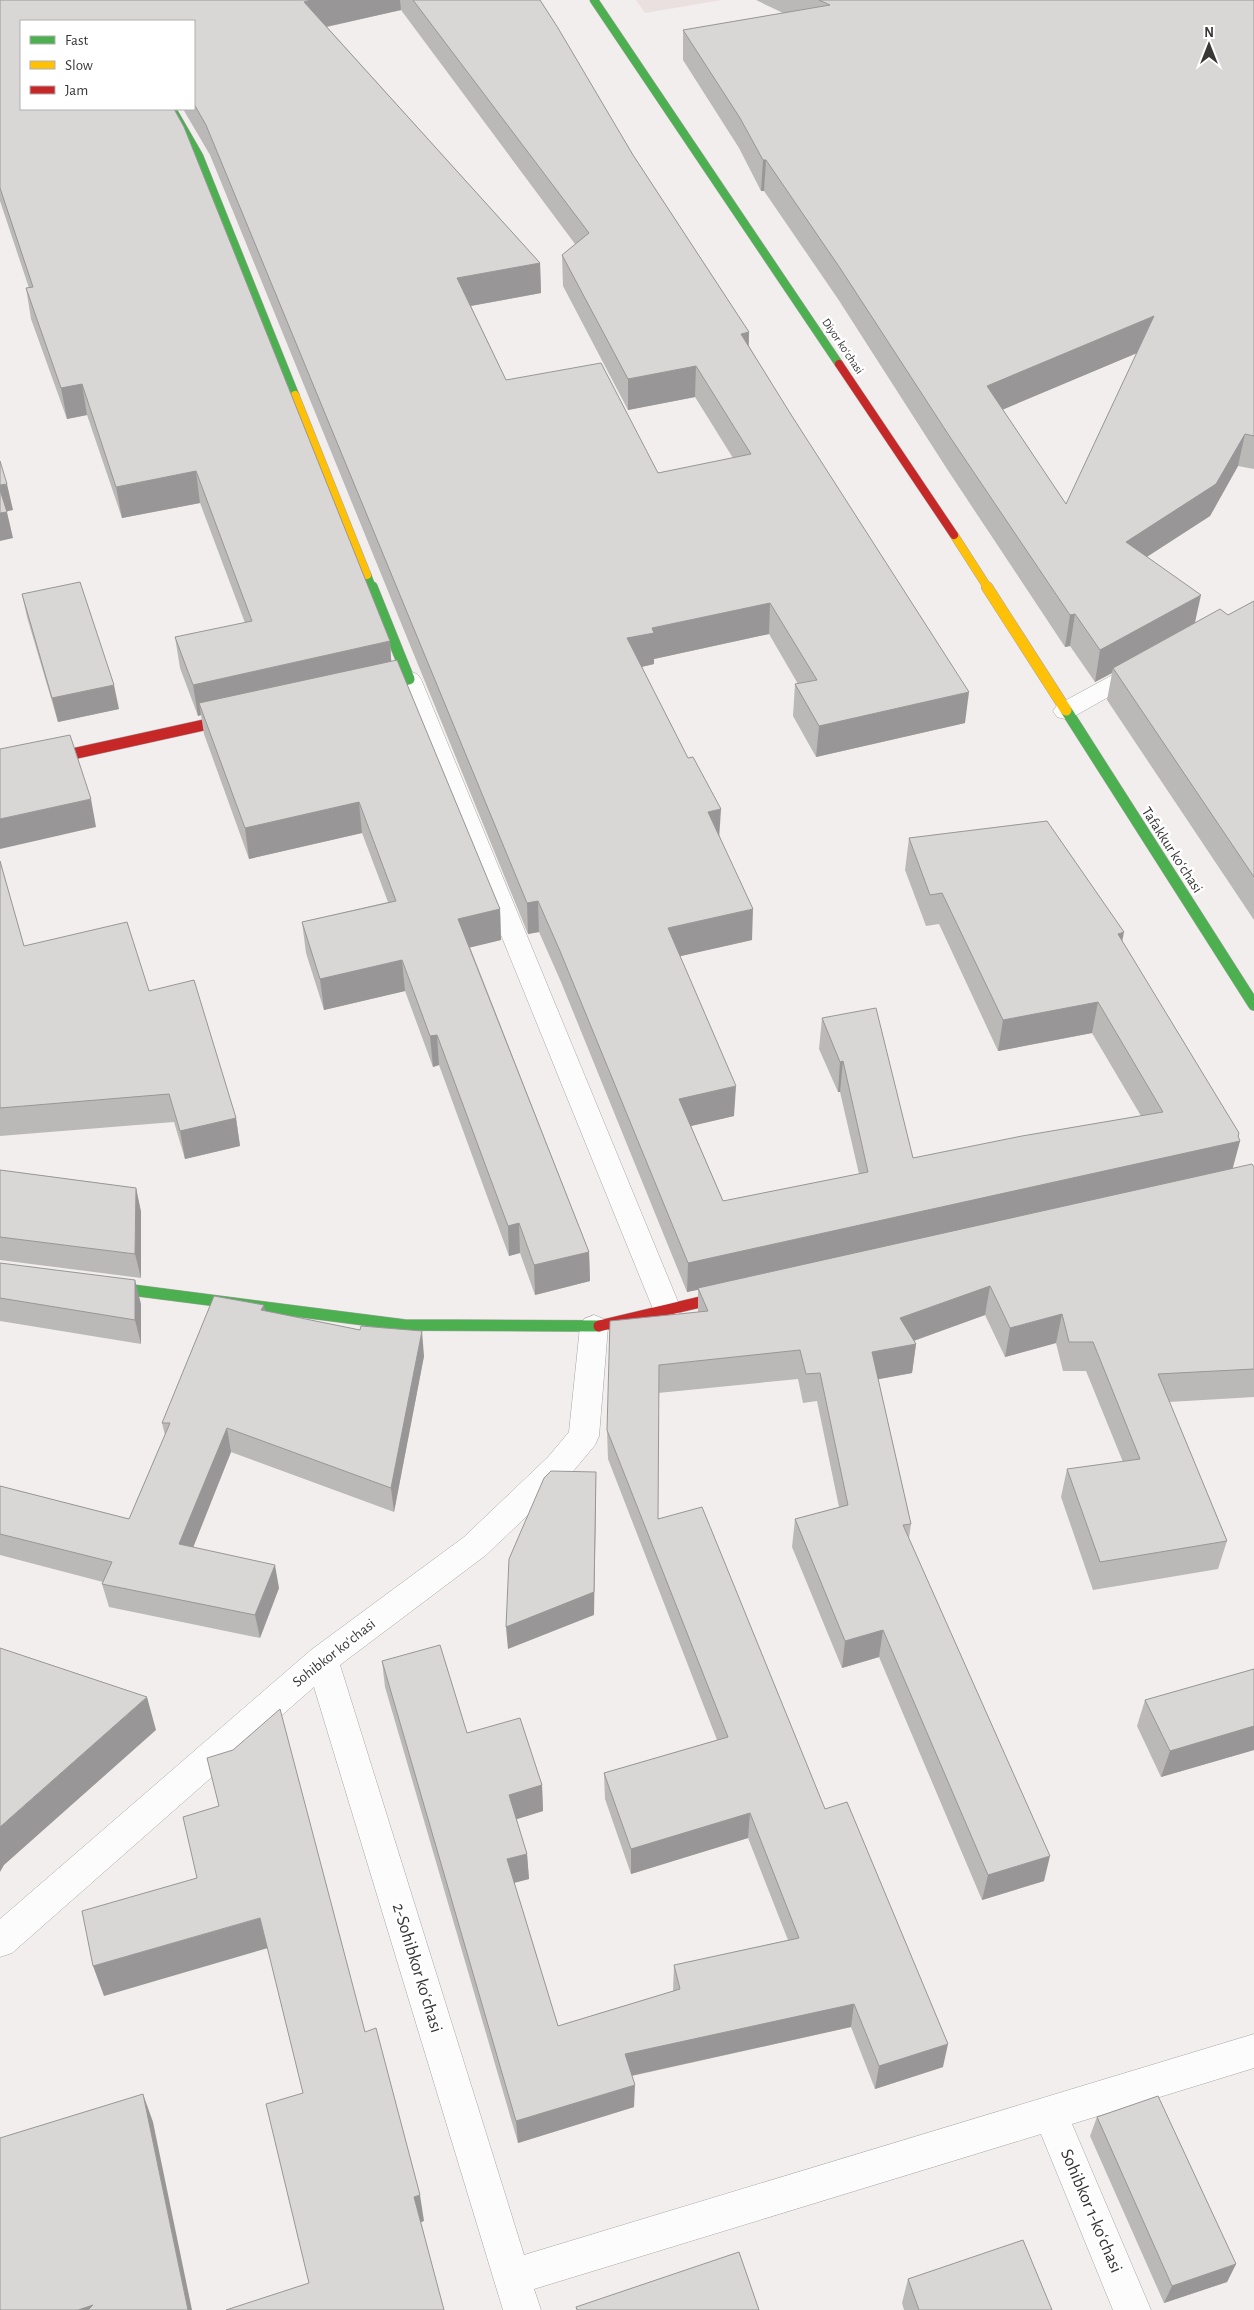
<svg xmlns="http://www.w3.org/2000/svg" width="1254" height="2310" viewBox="0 0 1254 2310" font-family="'Alegreya Sans',sans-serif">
  <rect width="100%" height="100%" fill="#f2eeee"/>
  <path fill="#eae0df" d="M636,0H722L645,13Z"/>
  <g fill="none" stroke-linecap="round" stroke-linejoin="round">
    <defs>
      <g id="street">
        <path d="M1141,661L1149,664L1153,669L1149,674L1073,717L1065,719L1057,717L1053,711L1057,705L1133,664Z"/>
        <path d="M409,671L417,674L421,679L681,1309L677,1317L667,1321L657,1317L653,1309L397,679L401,674Z"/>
        <path d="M594,1315L604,1319L608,1327L599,1436L595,1445L570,1475L486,1555L340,1665L524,2255L1254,2034V2068L1072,2124L1151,2310H1113L1041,2134L534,2289L541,2310H503L314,1687L12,1953L0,1957V1919L311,1650L464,1537L548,1457L569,1432L580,1327L584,1319Z"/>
      </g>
      <g id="fast-far1">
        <path d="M594,0L839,364"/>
        <path d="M172,109L199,156L295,395"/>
        <path d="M367,575L372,588"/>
      </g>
      <g id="fast">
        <path d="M370,688L409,679L372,587"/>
        <path d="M1066,710L1254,1005"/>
        <path d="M101,1286L404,1325L599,1326"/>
      </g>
      <g id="slow-far1">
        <path d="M295,395L367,575"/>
        <path d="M954,535L988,588"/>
      </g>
      <path id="slow" d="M987,587L1066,710"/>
      <path id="jam-far1" d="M839,364L954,535"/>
      <g id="jam">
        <path d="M0,770L240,717"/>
        <path d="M599,1326L734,1294"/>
      </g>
    </defs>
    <use href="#street" stroke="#a8a5a5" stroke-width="1"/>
    <use href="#fast-far1" stroke="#a8a5a5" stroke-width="9"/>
    <use href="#fast" stroke="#a8a5a5" stroke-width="12"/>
    <use href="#slow-far1" stroke="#a8a5a5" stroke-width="9"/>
    <use href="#slow" stroke="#a8a5a5" stroke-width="12"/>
    <use href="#jam-far1" stroke="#a8a5a5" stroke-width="9"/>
    <use href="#jam" stroke="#a8a5a5" stroke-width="12"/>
    <use href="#street" fill="#fdfcfc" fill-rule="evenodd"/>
    <use href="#fast-far1" stroke="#4caf50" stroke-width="8"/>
    <use href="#fast" stroke="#4caf50" stroke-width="11"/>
    <use href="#slow-far1" stroke="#ffc107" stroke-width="8"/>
    <use href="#slow" stroke="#ffc107" stroke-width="11"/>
    <use href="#jam-far1" stroke="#c62828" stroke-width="8"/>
    <use href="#jam" stroke="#c62828" stroke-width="11"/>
  </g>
  <g fill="#bbb8b8" fill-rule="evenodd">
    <path d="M0,0H540L633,155L749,332V346L965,723L816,757L793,716L795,684H798L769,634L654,659V664L642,667L720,837L752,940L680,956L734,1116L691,1126L723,1201L859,1174L840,1092H838L819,1049L822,1018L913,1158L1141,1116L1092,1033L998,1051L939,924L926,926L905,870L909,838L1122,941L1240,1141L1232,1169L1254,1167V1397L1169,1402L1227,1541L1218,1569L1093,1590L1061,1497L1067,1469L1123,1462L1086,1371H1063L1056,1343L1005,1357L985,1315L914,1341L916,1344L912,1373L878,1379L911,1524L909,1538L1044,1881L982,1900L879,1657L842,1668L792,1547L795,1519L839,1507L817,1401L803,1403L798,1379L658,1393V1519L825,1809L943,2067L875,2089L851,2027L632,2076L634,2107L518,2143L385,1687L382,1661L467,1733L542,1785L543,1811L516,1819L527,1854L529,1879L514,1883L558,2026L673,1991L674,1965L788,1940L748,1838L631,1874L605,1799L604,1773L717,1740L608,1459L607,1430L698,1312V1290L687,1292L561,982L539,932L528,934L210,155L183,109H194V21H21L390,641L391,661L500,909L501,940L470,947L589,1252L590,1281L535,1295L520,1253L509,1256L439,1065L433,1067L405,991L324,1010L306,953L302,922L388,902L362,833L249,859L204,734L201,715L198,716L180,668L175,637L245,623L200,503L122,518L87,415L67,419L31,319L26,288H29L0,201ZM401,10L575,244L562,255L563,286L628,410L695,397L733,458L658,473L506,380L471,306L541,293L540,263L327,27Z"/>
    <path d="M756,0H1254V469L1238,466L1210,516L1147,557L1195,623L1228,615L1254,601V920L1107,700L1112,673L1095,682L1070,646L1065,647L947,469L838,299L764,191H761L739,148L683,60V30L783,13ZM1137,353L1066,504L1002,409Z"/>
    <path d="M22,594L119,709L58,722L27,617Z"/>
    <path d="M0,861L24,946L149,991L236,1118L240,1146L185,1159L174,1122L0,1136Z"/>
    <path d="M0,1170L136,1188L141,1212V1278L0,1260Z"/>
    <path d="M0,1263L141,1304V1344L0,1321Z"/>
    <path d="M265,1311L424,1356L394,1512L231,1452L193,1547L279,1588L260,1638L109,1607L102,1584L103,1582L0,1555V1486L129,1519L165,1435L162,1423Z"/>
    <path d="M1254,1669V1750L1161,1777L1137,1726L1145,1700Z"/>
    <path d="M1097,2117L1236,2264L1227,2282L1164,2303L1090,2136Z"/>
    <path d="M908,2279L1052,2310H904L902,2303Z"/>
  </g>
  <g fill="#989696">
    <path d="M311,0H400L401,10L307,31L304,2Z"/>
    <path d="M763,160H766L764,191H761Z"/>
    <path d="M540,263L541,293L459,308L457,278Z"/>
    <path d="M1154,316L1149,348L983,418L987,386Z"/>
    <path d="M749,332L748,363L741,334Z"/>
    <path d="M696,366L695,397L628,410V379Z"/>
    <path d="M82,384L87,415L67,419L61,388Z"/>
    <path d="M1245,434L1238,466L1210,516L1120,574L1126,542Z"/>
    <path d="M196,471L200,503L122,518L116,487Z"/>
    <path d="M7,484L13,510L4,512L0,493V485Z"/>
    <path d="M7,512L13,538L0,541V513Z"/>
    <path d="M1201,595L1194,627L1113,668L1112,673L1095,682L1100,650Z"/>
    <path d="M770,603L769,634L654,659V664L627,670V638L652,628Z"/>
    <path d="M1075,614L1070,646L1065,647L1070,615Z"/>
    <path d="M390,641L392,673L199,703L201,715L198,716L193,685Z"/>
    <path d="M114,685L119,709L58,722L52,698Z"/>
    <path d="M969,692L965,723L816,757L819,726Z"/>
    <path d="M91,799L96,827L0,849V819Z"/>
    <path d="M359,802L362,833L249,859L245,828Z"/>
    <path d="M721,809L719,840L708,812Z"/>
    <path d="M538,901L539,932L528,934L527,903Z"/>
    <path d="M500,909L501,940L460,950L458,919Z"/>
    <path d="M753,909L752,940L668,959V928Z"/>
    <path d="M1124,932L1118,963V934Z"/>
    <path d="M402,960L405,991L324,1010L320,979Z"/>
    <path d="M1098,1002L1092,1033L998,1051L1003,1020Z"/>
    <path d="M437,1035L439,1065L433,1067L430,1036Z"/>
    <path d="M843,1061L840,1092H838L840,1062Z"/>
    <path d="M736,1086L734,1116L678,1129L679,1099Z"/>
    <path d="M236,1118L240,1146L185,1159L180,1131Z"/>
    <path d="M1239,1133L1237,1141H1240L1232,1171L687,1292L688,1263Z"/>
    <path d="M136,1188L141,1212V1278L135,1254Z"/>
    <path d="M519,1223L520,1253L509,1256L508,1226Z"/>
    <path d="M589,1252L590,1281L535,1295L534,1265Z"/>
    <path d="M135,1280L141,1304V1344L135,1320Z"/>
    <path d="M990,1286L985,1315L896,1347L900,1318Z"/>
    <path d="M264,1305L268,1329L261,1310Z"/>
    <path d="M1062,1314L1056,1343L1005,1357L1010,1328Z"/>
    <path d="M422,1331L424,1356L394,1512L391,1488Z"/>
    <path d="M916,1344L912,1373L869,1381L872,1352Z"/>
    <path d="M227,1428L231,1452L185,1568L179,1544Z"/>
    <path d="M596,1472V1495L594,1615L508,1649L506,1627Z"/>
    <path d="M275,1565L279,1588L260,1638L255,1615Z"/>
    <path d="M883,1630L879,1657L842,1668L845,1641Z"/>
    <path d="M147,1697L156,1730L4,1865L0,1872V1827Z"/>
    <path d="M1254,1726V1750L1161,1777L1170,1751Z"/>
    <path d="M542,1785L543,1811L511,1821L509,1795Z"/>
    <path d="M750,1813L748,1838L631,1874V1849Z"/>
    <path d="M527,1854L529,1879L509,1884L507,1859Z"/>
    <path d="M1050,1856L1044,1881L982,1900L988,1875Z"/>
    <path d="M260,1918L268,1948L104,1996L93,1966Z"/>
    <path d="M854,2004L851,2027L625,2077V2054Z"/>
    <path d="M948,2044L943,2067L875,2089L879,2066Z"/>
    <path d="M635,2085L634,2107L518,2143L516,2121Z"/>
    <path d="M143,2094L153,2122L192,2310H188Z"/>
    <path d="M420,2195L424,2221L419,2223L414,2197Z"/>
    <path d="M1236,2264L1227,2282L1164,2303L1172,2286Z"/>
    <path d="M93,2305L95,2310H78Z"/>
  </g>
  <g fill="#d9d6d6" stroke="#989696" fill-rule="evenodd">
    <path d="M0,0H311L304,2L540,263L457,278L506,380L601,363L658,473L751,454L696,366L628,379L562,255L589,233L413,0H540L558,28L633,155L749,332L741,334L790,413L969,692L819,726L795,684L817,680L770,603L652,628L654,633L627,638L688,758L693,757L721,809L708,812L753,909L668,928L736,1086L679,1099L723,1201L868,1172L843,1061L840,1062L822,1018L876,1008L913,1158L1022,1136L1163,1112L1098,1002L1003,1020L942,893L930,895L909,838L1047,821L1124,932L1118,934L1239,1133L1238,1136L1240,1141L688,1263L560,951L538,901L527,903L206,125L194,104V21H21V109H174L184,127L390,641L193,685L175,637L252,621L196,471L116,487L82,384L61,388L26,288L33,287L0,188Z"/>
    <path d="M819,0H1254V436L1245,434L1216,484L1126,542L1201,595L1100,650L1075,614L1070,615L950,437L840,268L766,160H763L740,118L683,30L830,5ZM1154,316L1066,504L987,386Z"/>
    <path d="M0,461L7,484L0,485Z"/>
    <path d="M0,490L7,512L0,513Z"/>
    <path d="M80,582L114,685L52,698L22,594Z"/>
    <path d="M1254,601V877L1113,668L1220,609L1228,615Z"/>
    <path d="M397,660L500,909L458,919L589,1252L534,1265L519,1223L508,1226L437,1035L430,1036L402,960L320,979L302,922L396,901L359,802L245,828L199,703Z"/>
    <path d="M70,735L91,799L0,819V749Z"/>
    <path d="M0,861L24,946L127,922L149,991L194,980L236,1118L180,1131L169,1094L0,1108Z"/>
    <path d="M1252,1164L1254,1167V1369L1158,1374L1227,1541L1100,1562L1067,1469L1140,1459L1093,1342H1069L1062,1314L1010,1328L990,1286L900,1318L916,1344L872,1352L911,1524L903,1525L1050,1856L988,1875L883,1630L845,1641L795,1519L848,1505L820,1373L806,1374L800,1350L659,1365L658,1519L702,1507L825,1809L847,1802L948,2044L879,2066L854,2004L625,2054L635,2085L516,2121L382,1661L440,1645L467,1733L520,1718L542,1785L509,1795L527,1854L507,1859L558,2026L680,1989L674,1965L799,1938L750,1813L631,1849L604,1773L728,1737L607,1430L610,1321L708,1311L698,1288Z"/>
    <path d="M0,1170L136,1188L135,1254L0,1237Z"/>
    <path d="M0,1263L135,1280V1320L0,1298Z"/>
    <path d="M214,1296L264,1305L261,1310L360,1330L361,1326L422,1331L391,1488L227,1428L179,1544L275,1565L255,1615L102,1584L112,1562L0,1534V1486L129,1519L170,1423H162Z"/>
    <path d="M551,1471L596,1472L594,1592L506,1627L509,1559L544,1478Z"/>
    <path d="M0,1648L147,1697L0,1827Z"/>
    <path d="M1254,1669V1726L1170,1751L1145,1700Z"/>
    <path d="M280,1709L365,2032L376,2028L420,2195L414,2197L444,2310H226L309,2283L266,2104L303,2093L260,1918L93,1966L82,1911L197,1878L183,1817L219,1806L207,1758L233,1750Z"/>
    <path d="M143,2094L188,2310H88L93,2305L78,2310H0V2138Z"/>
    <path d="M1158,2096L1236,2264L1172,2286L1097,2117Z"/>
    <path d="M1023,2240L1052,2310H919L908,2279Z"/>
    <path d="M739,2252L759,2310H577L576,2307Z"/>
  </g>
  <g text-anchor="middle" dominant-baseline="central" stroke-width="5" stroke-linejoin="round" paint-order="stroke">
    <g font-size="12" fill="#393636" stroke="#fff">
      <text transform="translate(843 346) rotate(56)">Diyor koʻchasi</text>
    </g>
    <g font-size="15" fill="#393636" stroke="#fff">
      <text transform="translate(1172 850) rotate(57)">Tafakkur koʻchasi</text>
      <text transform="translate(334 1653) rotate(-38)">Sohibkor koʻchasi</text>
    </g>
    <g font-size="18" fill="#393636" stroke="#fff">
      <text transform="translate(417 1968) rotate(73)">2-Sohibkor koʻchasi</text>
      <text transform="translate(1091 2211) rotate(67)">Sohibkor 1-koʻchasi</text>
    </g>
  </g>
  <rect x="20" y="20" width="175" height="90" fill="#ffffff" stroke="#b0afaf"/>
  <rect x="30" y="36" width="25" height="8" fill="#4caf50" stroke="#b0afaf"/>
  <text x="65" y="45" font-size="15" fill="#393636">Fast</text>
  <rect x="30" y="61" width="25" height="8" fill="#ffc107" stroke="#b0afaf"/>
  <text x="65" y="70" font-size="15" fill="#393636">Slow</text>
  <rect x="30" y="86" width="25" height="8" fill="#c62828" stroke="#b0afaf"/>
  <text x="65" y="95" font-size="15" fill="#393636">Jam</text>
  <g transform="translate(1209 45)" stroke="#ffffff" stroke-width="4" paint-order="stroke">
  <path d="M0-4L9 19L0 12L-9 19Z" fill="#393636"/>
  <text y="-8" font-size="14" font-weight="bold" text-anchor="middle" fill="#393636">N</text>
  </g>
</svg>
